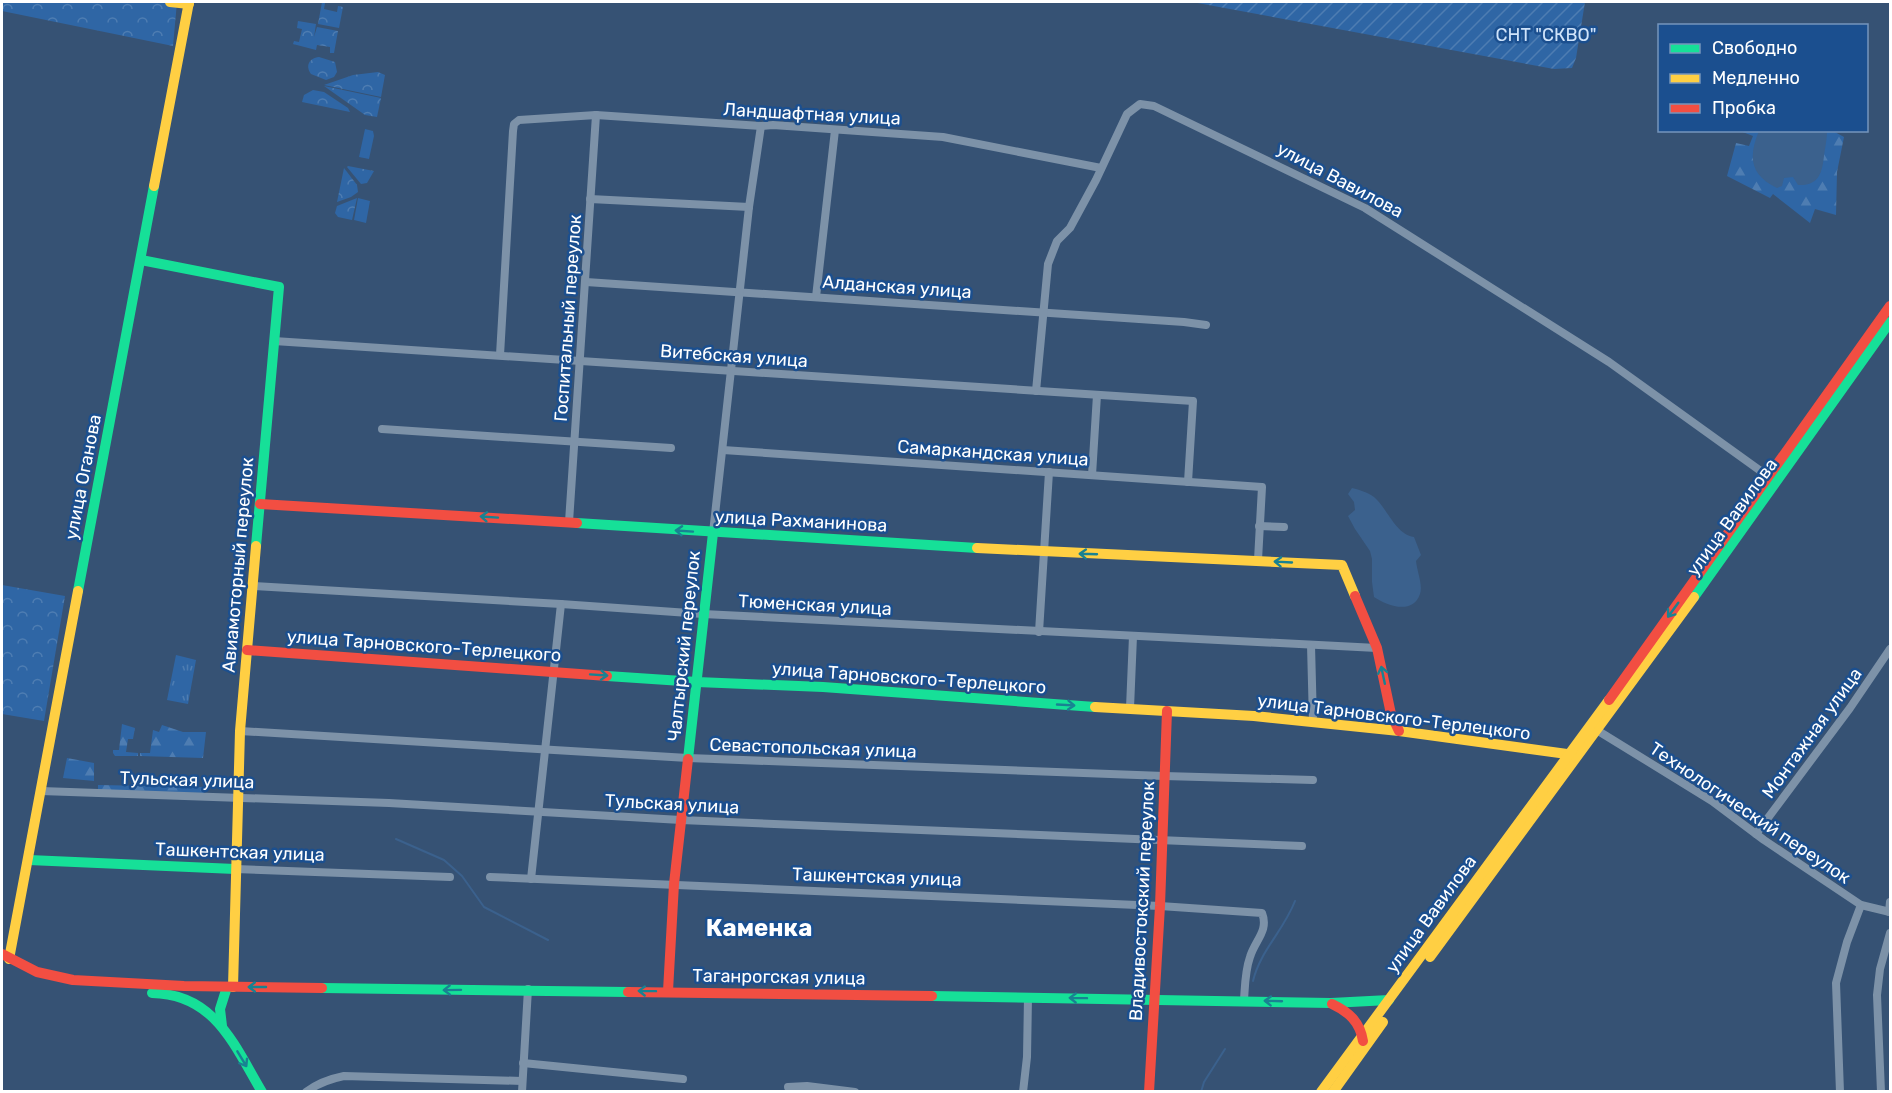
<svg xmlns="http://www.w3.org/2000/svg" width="1892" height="1093" viewBox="0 0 1892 1093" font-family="Rubik,sans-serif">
  <defs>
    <pattern id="grass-tufts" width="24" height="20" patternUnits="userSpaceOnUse" patternTransform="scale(1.5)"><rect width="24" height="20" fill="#2f66a5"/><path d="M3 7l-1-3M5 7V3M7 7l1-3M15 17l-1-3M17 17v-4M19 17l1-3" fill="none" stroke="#4e7db2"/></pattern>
    <pattern id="forest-firs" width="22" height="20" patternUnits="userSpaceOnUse" patternTransform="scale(1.5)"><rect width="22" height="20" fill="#2f66a5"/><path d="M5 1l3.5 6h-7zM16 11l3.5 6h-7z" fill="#4e7db2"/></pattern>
    <pattern id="park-crowns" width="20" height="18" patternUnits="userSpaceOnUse" patternTransform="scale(1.5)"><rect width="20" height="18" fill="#2f66a5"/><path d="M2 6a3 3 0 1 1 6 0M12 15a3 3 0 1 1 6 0" fill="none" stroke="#4e7db2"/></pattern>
    <pattern id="garden-furrows" width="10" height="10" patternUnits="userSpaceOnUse" patternTransform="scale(1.5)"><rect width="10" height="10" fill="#2f66a5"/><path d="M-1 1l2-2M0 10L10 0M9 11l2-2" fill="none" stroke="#4e7db2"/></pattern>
  </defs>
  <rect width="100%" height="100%" fill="#365274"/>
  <path fill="url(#grass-tufts)" d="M176,655L196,660L188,704L167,700Z"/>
  <g fill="url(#forest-firs)">
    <path d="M1740,131H1833L1844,137L1837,172L1836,215L1815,209L1810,223L1773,194L1770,198L1727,176L1736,143L1749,146L1753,136Z"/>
    <path d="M122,724L135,728L133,739H128L126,752L138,753V756H115L113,753V750H119Z"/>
    <path d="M162,725L183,732H206L203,758L140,756V753H150L153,730L159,732Z"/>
    <path d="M67,758L94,763V781L63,778Z"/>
    <path d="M98,785L204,787V793L98,791Z"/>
  </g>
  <g fill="url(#park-crowns)">
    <path d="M2,2H177L173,46L2,11Z"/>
    <path d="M322,2L325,3L324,9L337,12L338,6L343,7L339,28L318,24Z"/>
    <path d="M298,21L316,24L314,37L317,27L338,31L334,53H330V47L317,45L316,50L293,44L294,41L299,42L302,29L297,28Z"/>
    <path d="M319,57L335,62L337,72L334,77L326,80L311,74C305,66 309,58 319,57Z"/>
    <path d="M378,72L385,75L381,97L324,85L353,75Z"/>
    <path d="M324,86L381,98L377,117L365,115Z"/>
    <path d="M313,90L324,92L348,108L350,112L302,102L304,95Z"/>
    <path d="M348,166L374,171L367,183L361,184L347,167Z"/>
    <path d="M344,168L357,185L358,192L351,197L337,202Z"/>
    <path d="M357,198L352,220L338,217L335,213L337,206Z"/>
    <path d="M2,585L65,596L44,721L2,714Z"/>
  </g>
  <path fill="url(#garden-furrows)" d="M1192,2H1585L1576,58L1572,68L1554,69Z"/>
  <g fill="#2f66a5">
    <path d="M365,129L373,131L374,136L369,159L359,157Z"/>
    <path d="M358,198L370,201L366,223L354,220Z"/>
  </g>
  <g fill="#3b618d">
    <path d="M1759,131H1827C1827,140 1825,147 1824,156C1822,173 1819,186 1798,185L1793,177L1784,178L1782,186L1777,188C1750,175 1748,157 1759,131Z"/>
    <path d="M1352,488C1360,490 1367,492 1374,497C1387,508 1396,535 1414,537L1421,555L1416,561C1417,571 1423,585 1420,594C1413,615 1387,606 1374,597L1372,582V559L1370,551L1355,529L1348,516L1355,510L1354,502L1348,494Z"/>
  </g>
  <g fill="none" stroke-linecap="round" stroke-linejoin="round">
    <g stroke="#3b618d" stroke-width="2">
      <path d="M396,839L444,860L462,876L484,907L548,940"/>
      <path d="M1253,981C1260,951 1284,930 1295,901"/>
      <path d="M1201,1092L1204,1082L1225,1049"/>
    </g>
    <g stroke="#7d92a8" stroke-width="8">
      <path d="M590,199L749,207"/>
      <path d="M586,282L1184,322L1206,325"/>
      <path d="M816,297L835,130"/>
      <path d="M274,341L1193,401L1188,482"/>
      <path d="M500,355L513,131L514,124L519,120L596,115L761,126L773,125L943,137L1101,168"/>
      <path d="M1036,391L1048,264L1057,241L1070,228L1096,180L1127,114L1140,104L1154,106L1365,208L1609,362L1769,477"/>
      <path d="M382,429L671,448"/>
      <path d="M723,450L1262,487L1258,560"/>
      <path d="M1092,475L1097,395"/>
      <path d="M569,522L596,115"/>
      <path d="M1259,526L1284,527"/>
      <path d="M713,533L749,207L761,126"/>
      <path d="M252,586L561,604L703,614L1377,648"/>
      <path d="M1039,632L1049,472"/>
      <path d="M1311,645L1313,722"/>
      <path d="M1130,708L1133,636"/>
      <path d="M1595,729L1712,801L1764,840L1861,905L1890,912"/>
      <path d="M240,731L688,758L1164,776L1313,780"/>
      <path d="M41,791L389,803L681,820L1302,846"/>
      <path d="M1756,834L1850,708L1890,649"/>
      <path d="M235,869L450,877"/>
      <path d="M490,877L1160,906L1262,913C1269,931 1255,940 1250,957C1245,971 1245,986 1244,1000"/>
      <path d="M531,879L561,604"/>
      <path d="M1889,912L1890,902"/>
      <path d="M523,1063L683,1079"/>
      <path d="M788,1087L807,1086L855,1092"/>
      <path d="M306,1092C318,1083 329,1079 344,1076L522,1081"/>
      <path d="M522,1092L528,989"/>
      <path d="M1023,1092L1027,1057L1028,997"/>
      <path d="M1840,1092L1836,983L1847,942L1861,905"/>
      <path d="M1881,1092L1877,995L1880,969L1890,933"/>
    </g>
    <g stroke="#16e098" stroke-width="10">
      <path d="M141,260L279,287L256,546"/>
      <path d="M577,523L977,548"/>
      <path d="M78,591L154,186"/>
      <path d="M1694,597L1890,322"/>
      <path d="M607,676L697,682L823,687L1095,707"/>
      <path d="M688,759L713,533"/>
      <path d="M29,860L235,869"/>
      <path d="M322,988L628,992"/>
      <path d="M152,993C215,994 234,1045 262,1092"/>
      <path d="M932,996L1331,1003L1389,1000"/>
      <path d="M222,1026L220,1009L227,987"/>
    </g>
    <g stroke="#ffcf43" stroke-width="10">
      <path d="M170,2L189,4"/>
      <path d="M154,186L189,2"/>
      <path d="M977,548L1342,565L1355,596"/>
      <path d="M1095,707L1254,716L1399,731L1567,754"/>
      <path d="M1430,957L1694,597"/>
      <path d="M9,959L78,591"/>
      <path d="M233,987L240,731L256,546"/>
      <path d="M1321,1092L1609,700"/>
      <path d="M1333,1092L1383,1022"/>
    </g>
    <g stroke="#f24e42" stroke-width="10">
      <path d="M260,504L577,523"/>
      <path d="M1355,596L1377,648L1391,714L1399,731"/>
      <path d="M247,650L607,676"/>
      <path d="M1609,700L1890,306"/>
      <path d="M2,954L37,972L73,980L184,986L322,988"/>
      <path d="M668,991L674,884L688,759"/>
      <path d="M628,992L932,996"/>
      <path d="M1332,1004C1349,1012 1360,1022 1363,1041"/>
      <path d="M1149,1092L1160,906L1167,711"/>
    </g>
  </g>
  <defs><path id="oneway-shaft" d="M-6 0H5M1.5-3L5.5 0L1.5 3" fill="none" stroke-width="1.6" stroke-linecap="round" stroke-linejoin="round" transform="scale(1.5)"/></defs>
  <g stroke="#198292">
    <use href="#oneway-shaft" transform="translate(489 517) rotate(-176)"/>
    <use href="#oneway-shaft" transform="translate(684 531) rotate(-176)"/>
    <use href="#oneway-shaft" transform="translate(1088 554) rotate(-178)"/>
    <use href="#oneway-shaft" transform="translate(1283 562) rotate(-177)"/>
    <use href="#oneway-shaft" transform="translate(1673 610) rotate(126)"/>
    <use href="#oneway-shaft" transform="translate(599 675) rotate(4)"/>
    <use href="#oneway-shaft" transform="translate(1383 675) rotate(-102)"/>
    <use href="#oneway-shaft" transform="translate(1066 705) rotate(3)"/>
    <use href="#oneway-shaft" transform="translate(257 987) rotate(-180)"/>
    <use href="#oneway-shaft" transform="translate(452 990) rotate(179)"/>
    <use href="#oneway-shaft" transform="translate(647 991) rotate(-179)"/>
    <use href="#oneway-shaft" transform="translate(1078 998) rotate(-179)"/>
    <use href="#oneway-shaft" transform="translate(1273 1001) rotate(-178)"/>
    <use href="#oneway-shaft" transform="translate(242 1059) rotate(59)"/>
  </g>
  <g text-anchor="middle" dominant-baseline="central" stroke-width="5" stroke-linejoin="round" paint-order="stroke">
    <g font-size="18" fill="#cfe3fa" stroke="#1b4f8f">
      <text x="1546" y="35">СНТ "СКВО"</text>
    </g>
    <g font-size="18" fill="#fff" stroke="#1b4f8f">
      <text transform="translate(812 114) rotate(3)">Ландшафтная улица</text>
      <text transform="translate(1340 180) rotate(28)">улица Вавилова</text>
      <text transform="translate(897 287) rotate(4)">Алданская улица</text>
      <text transform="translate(568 318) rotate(-86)">Госпитальный переулок</text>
      <text transform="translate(734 356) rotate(4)">Витебская улица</text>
      <text transform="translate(993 453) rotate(4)">Самаркандская улица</text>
      <text transform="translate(83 477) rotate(-79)">улица Оганова</text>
      <text transform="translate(1732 517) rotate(-54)">улица Вавилова</text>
      <text transform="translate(801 521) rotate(3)">улица Рахманинова</text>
      <text transform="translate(238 565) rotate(-85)">Авиамоторный переулок</text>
      <text transform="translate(815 605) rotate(3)">Тюменская улица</text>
      <text transform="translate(424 646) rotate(4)">улица Тарновского-Терлецкого</text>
      <text transform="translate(684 646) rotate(-84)">Чалтырский переулок</text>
      <text transform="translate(909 678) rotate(4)">улица Тарновского-Терлецкого</text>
      <text transform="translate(1394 717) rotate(7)">улица Тарновского-Терлецкого</text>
      <text transform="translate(1812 733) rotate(-54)">Монтажная улица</text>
      <text transform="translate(813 748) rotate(2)">Севастопольская улица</text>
      <text transform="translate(187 780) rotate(2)">Тульская улица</text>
      <text transform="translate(672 804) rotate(3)">Тульская улица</text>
      <text transform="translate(1750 813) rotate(34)">Технологический переулок</text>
      <text transform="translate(240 852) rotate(2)">Ташкентская улица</text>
      <text transform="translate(877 877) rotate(2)">Ташкентская улица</text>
      <text transform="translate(1142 901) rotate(-87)">Владивостокский переулок</text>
      <text transform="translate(1431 914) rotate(-54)">улица Вавилова</text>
      <text transform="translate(779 977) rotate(1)">Таганрогская улица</text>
    </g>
    <g font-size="24" font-weight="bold" fill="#fff" stroke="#1b4f8f">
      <text x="759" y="928">Каменка</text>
    </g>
  </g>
  <rect width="1892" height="1093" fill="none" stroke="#ffffff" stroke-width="6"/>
  <rect x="1658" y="24" width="210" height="108" fill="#1b4f8f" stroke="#7695bc" stroke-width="1.5"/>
  <rect x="1670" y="44" width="30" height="9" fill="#16e098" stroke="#7695bc" stroke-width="1.5"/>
  <text x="1712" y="54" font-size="18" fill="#ffffff">Свободно</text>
  <rect x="1670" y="74" width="30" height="9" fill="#ffcf43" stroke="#7695bc" stroke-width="1.5"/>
  <text x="1712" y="84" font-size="18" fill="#ffffff">Медленно</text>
  <rect x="1670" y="104" width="30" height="9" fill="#f24e42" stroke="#7695bc" stroke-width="1.5"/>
  <text x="1712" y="114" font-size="18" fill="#ffffff">Пробка</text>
</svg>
